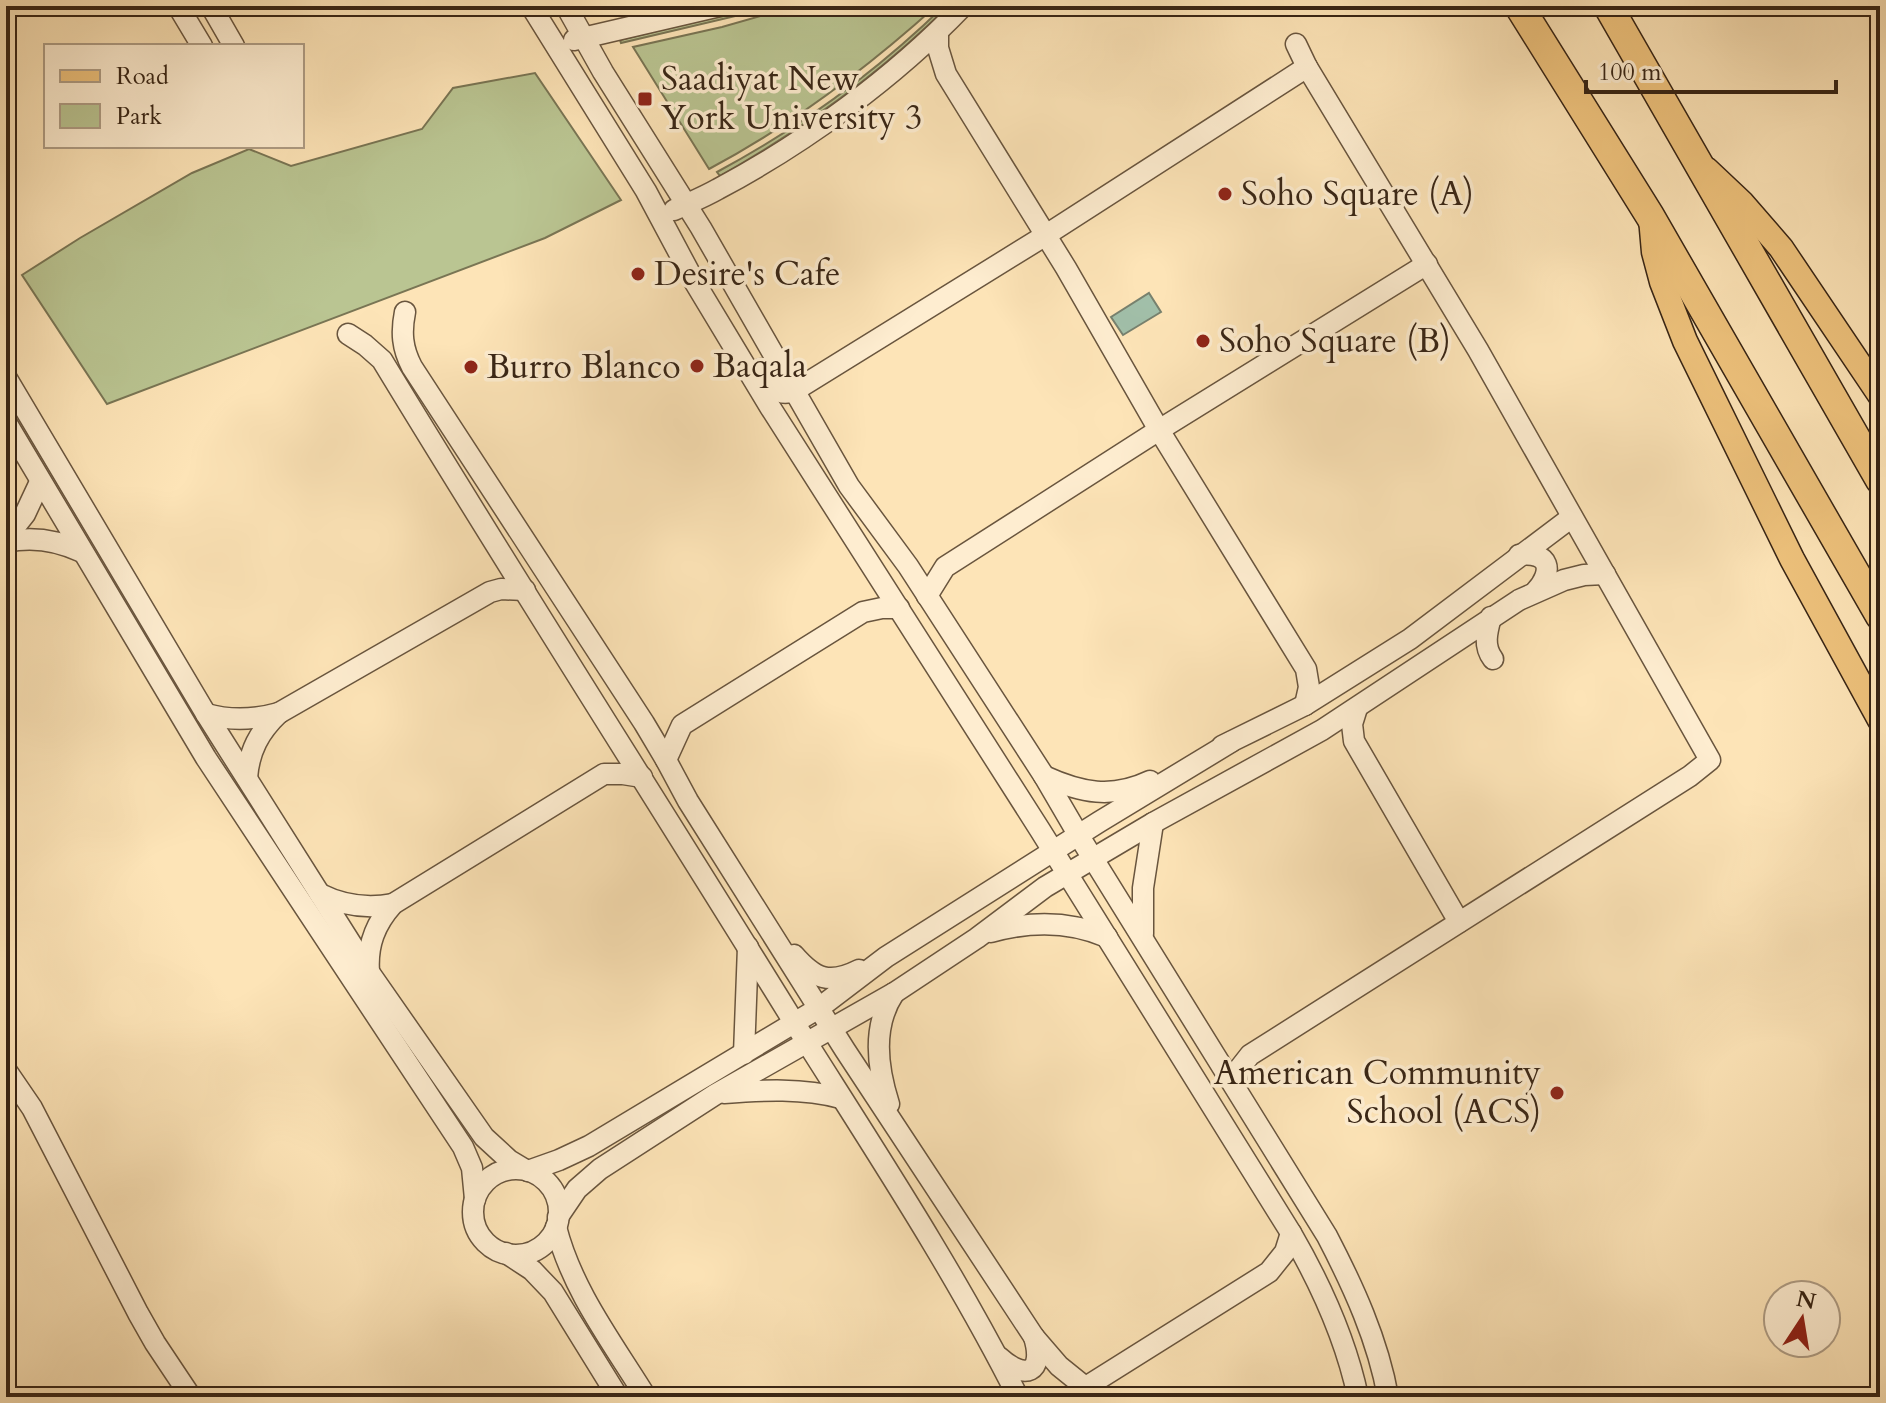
<svg xmlns="http://www.w3.org/2000/svg" width="1886" height="1403" viewBox="0 0 1886 1403" font-family="Cardo,serif">
  <rect width="100%" height="100%" fill="#fde4b7"/>
  <filter id="stains"><feTurbulence type="fractalNoise" baseFrequency=".0025" numOctaves="4"/><feColorMatrix values="0 0 0 0 .2 0 0 0 0 .09 0 0 0 0 .02 0 0 0 .5 -.17"/></filter>
  <radialGradient id="worn" r=".72"><stop offset=".6" stop-color="#630" stop-opacity="0"/><stop offset="1" stop-color="#630" stop-opacity=".3"/></radialGradient>
  <g fill="#bac592" stroke="#797554" stroke-width="2">
    <path d="M758,6H778L621,43L620,40Z"/>
    <path d="M795,6H936C866,69 792,125 709,169L633,47L722,27Z"/>
    <path d="M944,6H948C880,74 803,129 720,176L717,172C801,127 876,72 944,6Z"/>
    <path d="M535,73L621,200L545,238L107,404L22,275L80,238L192,173L249,149L291,166L422,129L453,88Z"/>
  </g>
  <path fill="#a1bfa9" stroke="#77816e" stroke-width="2" d="M1149,293L1161,312L1123,335L1111,317Z"/>
  <g fill="none" stroke-linecap="round" stroke-linejoin="round">
    <defs>
      <g id="minor">
        <path d="M178,6L202,46"/>
        <path d="M211,6L234,46"/>
        <path d="M531,6L646,191L694,281L770,407L1040,830L1291,1233C1320,1283 1346,1340 1358,1397"/>
        <path d="M566,6L603,72L701,228L849,486L908,566L1044,776L1079,836L1327,1236C1353,1286 1378,1340 1388,1397"/>
        <path d="M938,32V48L946,74L1066,268L1159,430L1306,669L1309,687L1305,705"/>
        <path d="M574,40L720,6"/>
        <path d="M674,210C689,203 704,197 718,189C805,143 895,77 963,6"/>
        <path d="M405,312C401,332 402,348 412,367L644,723L666,760L688,801L845,1050L1034,1337L1059,1366L1085,1387"/>
        <path d="M348,334L365,345L382,360C516,581 656,799 792,1019C870,1143 952,1266 1018,1397"/>
        <path d="M761,369C769,383 776,398 794,391L1046,235L1307,67"/>
        <path d="M6,377L206,714L369,972L484,1137L509,1160L524,1169"/>
        <path d="M6,422L206,758L463,1147L472,1168L475,1199"/>
        <path d="M6,538L25,514L40,482"/>
        <path d="M6,542C33,536 57,540 82,552"/>
        <path d="M1519,555C1550,551 1554,571 1536,591"/>
        <path d="M927,596L945,567L1159,430L1427,264"/>
        <path d="M1491,617C1487,632 1483,646 1493,659"/>
        <path d="M1357,708L1352,724L1354,741L1459,922"/>
        <path d="M206,714C231,721 254,720 279,713"/>
        <path d="M1222,746L1305,705L1410,639L1572,517"/>
        <path d="M666,760L682,725L863,612L882,608H899"/>
        <path d="M1044,776C1081,793 1112,799 1150,781"/>
        <path d="M247,778C249,751 259,732 279,713L490,592L501,589L525,590"/>
        <path d="M320,894C344,906 367,909 393,904"/>
        <path d="M991,932C1030,921 1070,921 1107,937"/>
        <path d="M1143,934V888L1153,823"/>
        <path d="M794,955C815,979 829,985 859,970"/>
        <path d="M369,972C367,945 375,924 393,904L604,774H623L642,777"/>
        <path d="M744,1054L748,947"/>
        <path d="M6,1070L32,1108L138,1313L155,1343L191,1397"/>
        <path d="M1235,1086L1239,1069L1250,1055L1690,776L1710,760L1478,350L1307,67L1296,44"/>
        <path d="M724,1093C764,1090 802,1088 841,1098"/>
        <path d="M889,1104C877,1067 872,1026 894,993"/>
        <circle cx="516" cy="1212" r="43"/>
        <path d="M528,1171L559,1160L589,1146L819,1008L886,957L1099,822L1231,742"/>
        <path d="M558,1217L577,1189L600,1169L716,1094L894,993L977,938L1045,887L1153,823L1322,730L1519,600L1564,580L1584,575L1605,574"/>
        <path d="M556,1227C572,1290 612,1342 646,1397"/>
        <path d="M506,1253L532,1270L553,1292L618,1397"/>
        <path d="M999,1357C1025,1381 1045,1373 1034,1337"/>
        <path d="M1070,1397L1269,1272L1285,1252L1291,1233"/>
      </g>
      <g id="major">
        <path d="M1707,170L1742,203L1781,248L1880,395"/>
        <path d="M1651,218L1654,252L1662,282L1685,341L1792,559L1880,720"/>
      </g>
      <g id="highway">
        <path d="M1519,6L1650,216L1880,616"/>
        <path d="M1608,6L1880,480"/>
      </g>
    </defs>
    <use href="#minor" stroke="#69553e" stroke-width="23"/>
    <use href="#major" stroke="#382515" stroke-width="27"/>
    <use href="#highway" stroke="#382515" stroke-width="31"/>
    <use href="#minor" stroke="#feedd0" stroke-width="20"/>
    <use href="#major" stroke="#eec27c" stroke-width="24"/>
    <use href="#highway" stroke="#eec27c" stroke-width="28"/>
  </g>
  <g fill="#8f2418" stroke="#feedd0" stroke-width="3">
    <rect x="637" y="91" width="16" height="16" rx="4"/>
    <circle cx="1225" cy="194" r="8"/>
    <circle cx="638" cy="274" r="8"/>
    <circle cx="1203" cy="341" r="8"/>
    <circle cx="697" cy="366" r="8"/>
    <circle cx="471" cy="367" r="8"/>
    <circle cx="1557" cy="1093" r="8"/>
  </g>
  <g text-anchor="middle" dominant-baseline="central" stroke-width="7" stroke-linejoin="round" paint-order="stroke">
    <g font-size="34" fill="#382515" stroke="#feedd0" text-anchor="start">
      <text x="661" y="79">Saadiyat New<tspan x="661" dy="39">York University 3</tspan></text>
      <text x="1241" y="194">Soho Square (A)</text>
      <text x="654" y="274">Desire's Cafe</text>
      <text x="1219" y="341">Soho Square (B)</text>
      <text x="713" y="366">Baqala</text>
      <text x="487" y="367">Burro Blanco</text>
      <text x="1541" y="1073" text-anchor="end">American Community<tspan x="1541" dy="39">School (ACS)</tspan></text>
    </g>
  </g>
  <rect width="1886" height="1403" fill="none" stroke="#fde4b7" stroke-width="32"/>
  <rect x="8" y="8" width="1870" height="1387" fill="none" stroke="#382515" stroke-width="4"/>
  <rect x="16" y="16" width="1854" height="1371" fill="none" stroke="#382515" stroke-width="2"/>
  <rect x="44" y="44" width="260" height="104" fill="#feedd0" stroke="#af9d85" stroke-width="2"/>
  <rect x="60" y="70" width="40" height="12" fill="#eec27c" stroke="#af9d85" stroke-width="2"/>
  <text x="116" y="84" font-size="24" fill="#382515">Road</text>
  <rect x="60" y="104" width="40" height="24" fill="#bac592" stroke="#af9d85" stroke-width="2"/>
  <text x="116" y="124" font-size="24" fill="#382515">Park</text>
  <g transform="translate(1802 1319) rotate(12)"><circle r="38" fill="#feedd0" stroke="#af9d85" stroke-width="2"/>
  <path d="M0-6L14 30L0 20L-14 30Z" fill="#8f2418"/>
  <text y="-12" font-size="22" font-weight="bold" text-anchor="middle" fill="#382515">N</text>
  </g>
  <path d="M1586 80v12h250v-12" fill="none" stroke="#382515" stroke-width="4"/>
  <text x="1598" y="80" font-size="24" fill="#382515" stroke="#feedd0" stroke-width="6" paint-order="stroke">100 m</text>
  <rect width="100%" height="100%" filter="url(#stains)"/>
  <rect width="100%" height="100%" fill="url(#worn)"/>
</svg>
